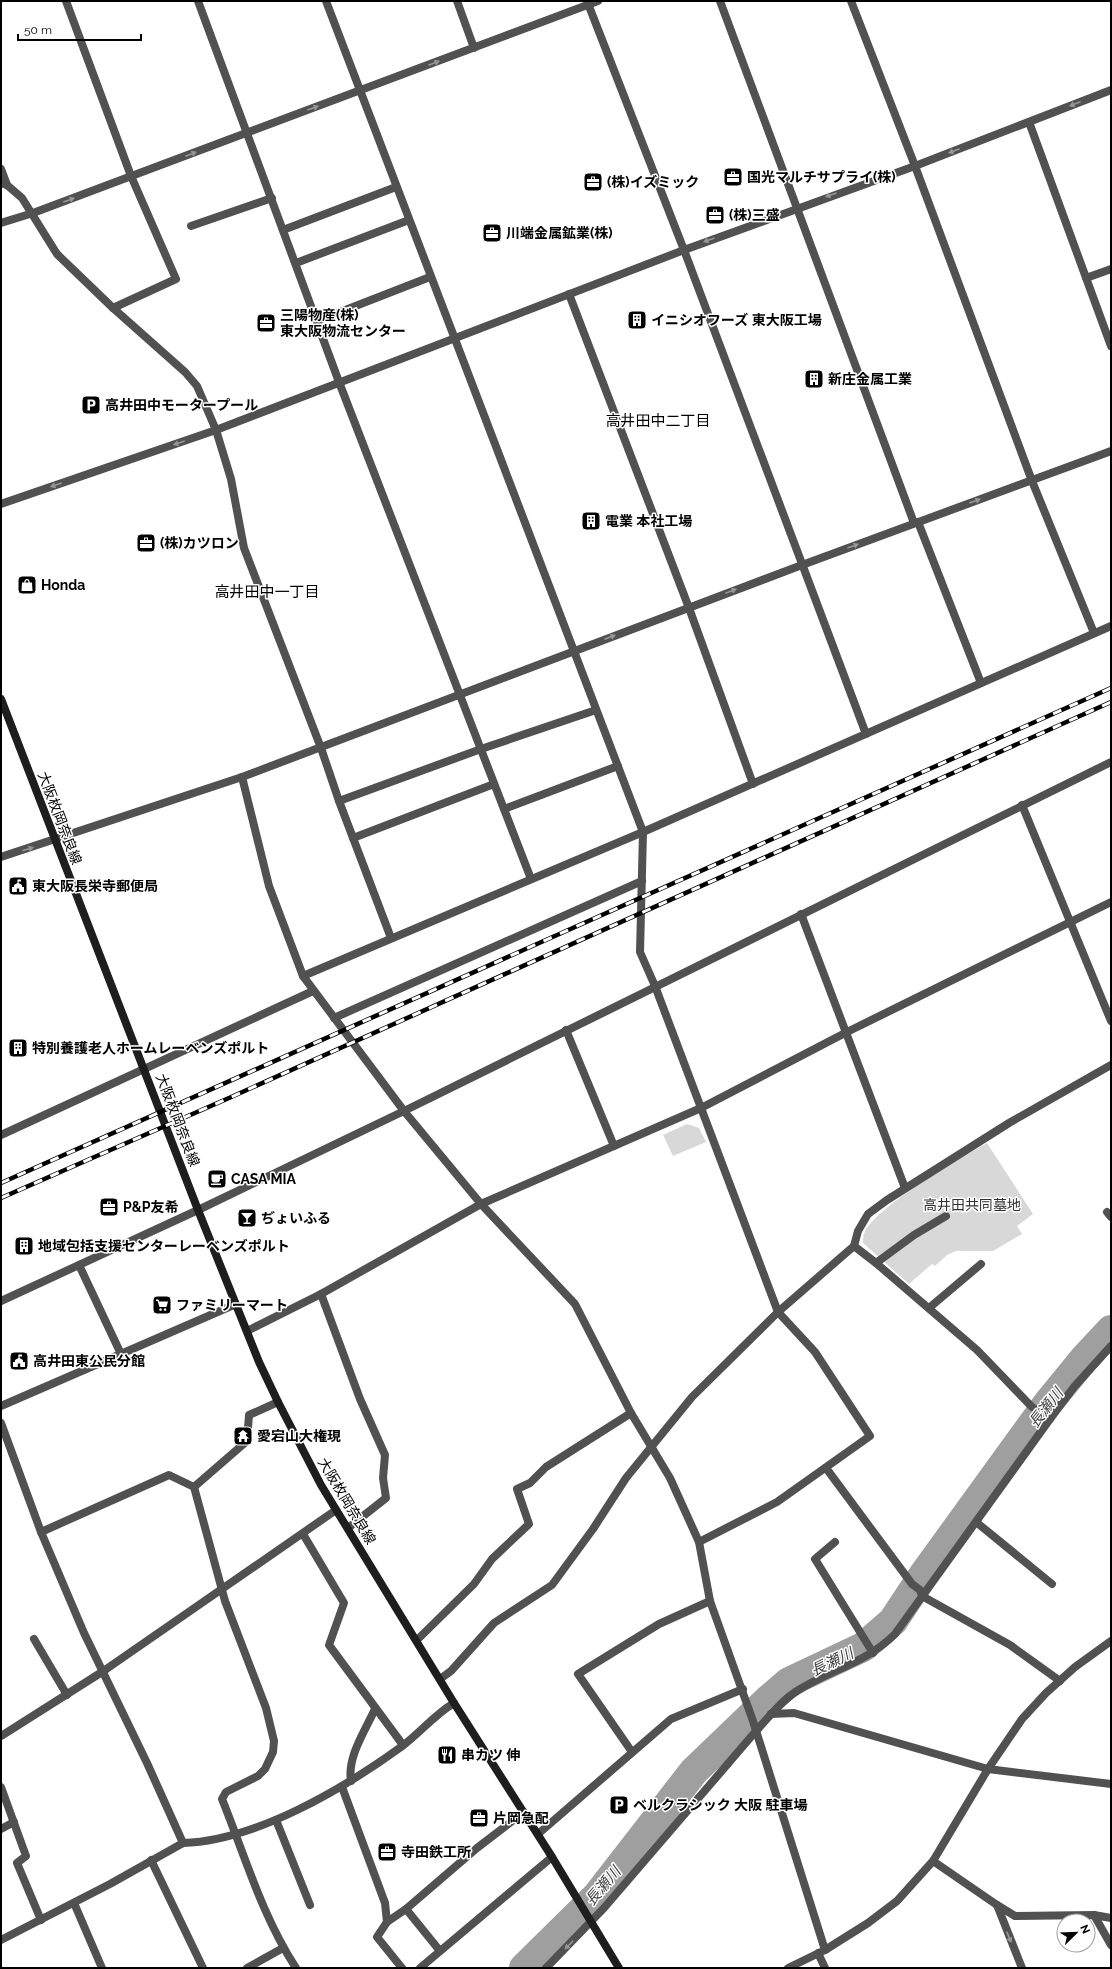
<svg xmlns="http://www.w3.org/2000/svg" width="1112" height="1969" viewBox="0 0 1112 1969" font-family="Raleway,'Noto Sans JP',sans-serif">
  <rect width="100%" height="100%" fill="#fff"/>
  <g fill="#d8d8d8">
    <path d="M687,1124L699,1128L706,1142L673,1156L663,1135Z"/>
    <path d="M987,1143L1033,1214L1017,1226L1022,1234L993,1251H956L947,1255L935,1266L932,1264L909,1284L863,1243C863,1239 863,1235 865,1231C881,1204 957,1160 987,1143Z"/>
  </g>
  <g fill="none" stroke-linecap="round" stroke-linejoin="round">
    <path stroke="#9f9f9f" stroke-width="30" d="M524,1968L597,1896L694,1771L768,1700L789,1682L863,1647L893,1621L924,1574L1048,1403L1084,1359L1111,1330"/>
    <g stroke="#515151" stroke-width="8">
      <path d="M66,1L131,176L176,279L113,308"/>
      <path d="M198,1L339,382L531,879"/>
      <path d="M326,1L643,832L640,952L655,986L778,1312L815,1352L870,1436L777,1502L699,1542"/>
      <path d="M457,1L474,48"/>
      <path d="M587,1L684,250L866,734"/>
      <path d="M720,1L914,523"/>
      <path d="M851,1L915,166L1032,481L1094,633"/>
      <path d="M1029,122L1111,346"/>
      <path d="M1,169L7,185"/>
      <path d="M1,183L7,185L22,198L57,254L113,308L185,372L197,386L216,430L231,479L244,548L321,748L339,801L391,938"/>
      <path d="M1,223L33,213L598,1"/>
      <path d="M191,226L272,198"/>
      <path d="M283,230L396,187"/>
      <path d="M296,263L409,220"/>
      <path d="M1086,278L1111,269"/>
      <path d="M569,294L689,608L753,784"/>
      <path d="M317,321L430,277"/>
      <path d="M1,504L216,430L684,250L915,166L1111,90"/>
      <path d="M918,522L981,683"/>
      <path d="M242,777L269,886L303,976L404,1111L481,1204L575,1304L631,1413L670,1478L699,1542L710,1601L753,1721L825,1950"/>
      <path d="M339,801L481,749L596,710"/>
      <path d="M1022,805L1111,1021"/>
      <path d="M504,809L618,766"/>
      <path d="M353,838L494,784"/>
      <path d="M1,857L242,777L802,565L1111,451"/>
      <path d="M801,914L905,1188"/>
      <path d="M303,976L643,832L1111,626"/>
      <path d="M334,1018L642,881"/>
      <path d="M566,1030L614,1146"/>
      <path d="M1,1135L313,991"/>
      <path d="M1107,1212L1111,1217"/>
      <path d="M854,1246L876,1263L977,1350L1032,1407L1050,1419"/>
      <path d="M876,1263L914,1235L946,1216"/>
      <path d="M79,1265L121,1354"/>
      <path d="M321,1294L360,1399L385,1455L383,1478L386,1498L348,1528"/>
      <path d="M1,1301L198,1210L404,1111L1111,762"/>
      <path d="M929,1308L981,1264"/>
      <path d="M247,1331L321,1294L481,1204L701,1108L847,1032L1111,902"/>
      <path d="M1,1406L236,1304"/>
      <path d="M1,1423L41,1532L84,1633L147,1763L183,1843"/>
      <path d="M826,1468L912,1584L920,1590L922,1596L1010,1645L1060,1681"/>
      <path d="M194,1487L247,1441L249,1415L278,1402"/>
      <path d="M976,1522L1052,1584"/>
      <path d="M41,1532L169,1475L194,1487L225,1601L266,1708L274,1741L273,1752L265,1769L258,1776L226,1792L222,1799C245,1856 262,1916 296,1968"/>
      <path d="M303,1534L344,1603L329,1645L403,1745"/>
      <path d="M835,1542L815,1559L873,1653"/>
      <path d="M34,1639L67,1695"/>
      <path d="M417,1640L474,1584L492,1559L529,1524L517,1489L530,1483L546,1467L631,1413"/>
      <path d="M440,1679L451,1671L494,1623L552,1585L593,1529L626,1478L692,1397L778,1312L854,1246L858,1231L868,1214L887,1200L1009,1123L1111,1065"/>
      <path d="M771,1714L794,1713L988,1769L1111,1784"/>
      <path d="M632,1752L578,1674L659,1624L710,1601"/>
      <path d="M351,1781C347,1757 365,1731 375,1709"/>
      <path d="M1,1787L26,1856L17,1863L41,1920"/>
      <path d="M342,1787L385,1903L387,1922L377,1937L402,1968"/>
      <path d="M276,1820L310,1905"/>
      <path d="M1,1829L14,1822"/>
      <path d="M538,1834L671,1719L743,1689"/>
      <path d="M151,1860L203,1968"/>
      <path d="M933,1861L997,1905L1015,1916L1094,1915L1111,1918"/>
      <path d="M74,1903L102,1968"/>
      <path d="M997,1905L1022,1968"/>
      <path d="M406,1909L440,1951"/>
      <path d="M1094,1915L1111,1945"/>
      <path d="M387,1922L406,1909L477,1848L524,1812"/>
      <path d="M1,1940L110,1884L183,1843C255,1841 343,1789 401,1747C420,1733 434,1715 454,1703"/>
      <path d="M818,1953L825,1968"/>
      <path d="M247,1968L283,1948"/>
      <path d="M420,1968L552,1857"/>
      <path d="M546,1968L604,1908L756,1731C769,1717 781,1701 797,1691C831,1669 865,1664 895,1634L1050,1419L1074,1387L1111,1346"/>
    </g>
    <g stroke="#515151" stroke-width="8">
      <path d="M1,1736L102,1672L336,1510"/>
      <path d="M788,1968L825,1950L868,1923L897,1901L933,1861L988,1769L1022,1719L1046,1693L1075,1667L1111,1641"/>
    </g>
    <path stroke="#1e1e1e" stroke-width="8" d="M1,699L198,1210L259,1362L278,1402L321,1485L454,1703L552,1857L619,1968"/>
    <defs>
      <g id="rail">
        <path d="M1,1183L1111,688"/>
        <path d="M1,1198L229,1098L1111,702"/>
      </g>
    </defs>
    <use href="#rail" stroke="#000" stroke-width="4.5"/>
    <use href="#rail" stroke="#fff" stroke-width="3" stroke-dasharray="9" stroke-linecap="butt"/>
  </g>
  <defs><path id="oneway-solid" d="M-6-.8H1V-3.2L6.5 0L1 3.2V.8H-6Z"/></defs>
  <g fill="#979797">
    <use href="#oneway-solid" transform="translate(434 63) rotate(-21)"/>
    <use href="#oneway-solid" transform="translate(1075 104) rotate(159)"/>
    <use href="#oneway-solid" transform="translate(313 108) rotate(-20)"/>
    <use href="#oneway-solid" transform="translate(954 151) rotate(159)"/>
    <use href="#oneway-solid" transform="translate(191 154) rotate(-21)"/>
    <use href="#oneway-solid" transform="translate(831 195) rotate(161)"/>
    <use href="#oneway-solid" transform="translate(69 200) rotate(-20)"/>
    <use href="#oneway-solid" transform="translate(709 240) rotate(160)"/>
    <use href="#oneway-solid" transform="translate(179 443) rotate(161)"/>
    <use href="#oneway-solid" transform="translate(56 485) rotate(161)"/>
    <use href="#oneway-solid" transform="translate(975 501) rotate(-20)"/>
    <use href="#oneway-solid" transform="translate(853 546) rotate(-20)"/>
    <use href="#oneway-solid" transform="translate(731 591) rotate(-21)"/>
    <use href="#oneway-solid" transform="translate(610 637) rotate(-21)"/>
    <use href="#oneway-solid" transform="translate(28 849) rotate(-18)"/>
    <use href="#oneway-solid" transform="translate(1009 1937) rotate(68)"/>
    <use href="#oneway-solid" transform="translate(569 1945) rotate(135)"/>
  </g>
  <defs>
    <symbol id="office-square" viewBox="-11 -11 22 22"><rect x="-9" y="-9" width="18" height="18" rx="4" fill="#000" stroke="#fff"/><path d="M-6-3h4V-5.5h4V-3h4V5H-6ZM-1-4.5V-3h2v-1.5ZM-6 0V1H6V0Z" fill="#fff"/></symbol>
    <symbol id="building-square" viewBox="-11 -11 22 22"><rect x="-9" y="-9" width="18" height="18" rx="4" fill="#000" stroke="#fff"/><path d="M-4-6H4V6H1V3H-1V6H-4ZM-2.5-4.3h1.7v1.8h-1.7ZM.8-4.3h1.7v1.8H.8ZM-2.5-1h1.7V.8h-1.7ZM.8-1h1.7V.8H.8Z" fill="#fff"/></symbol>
    <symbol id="parking-square" viewBox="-11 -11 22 22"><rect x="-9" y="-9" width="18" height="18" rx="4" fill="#000" stroke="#fff"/><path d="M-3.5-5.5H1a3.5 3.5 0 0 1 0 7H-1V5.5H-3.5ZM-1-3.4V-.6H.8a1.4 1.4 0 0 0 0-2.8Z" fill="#fff"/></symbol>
    <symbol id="shop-square" viewBox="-11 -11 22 22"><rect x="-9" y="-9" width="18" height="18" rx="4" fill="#000" stroke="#fff"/><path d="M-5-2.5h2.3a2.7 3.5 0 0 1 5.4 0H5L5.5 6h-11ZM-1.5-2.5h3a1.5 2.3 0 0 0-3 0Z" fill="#fff"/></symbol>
    <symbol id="civic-square" viewBox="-11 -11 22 22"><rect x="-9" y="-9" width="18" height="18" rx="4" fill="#000" stroke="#fff"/><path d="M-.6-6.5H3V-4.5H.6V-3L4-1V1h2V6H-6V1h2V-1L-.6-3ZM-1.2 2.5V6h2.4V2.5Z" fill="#fff"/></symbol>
    <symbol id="cafe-square" viewBox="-11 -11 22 22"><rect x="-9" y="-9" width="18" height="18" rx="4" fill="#000" stroke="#fff"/><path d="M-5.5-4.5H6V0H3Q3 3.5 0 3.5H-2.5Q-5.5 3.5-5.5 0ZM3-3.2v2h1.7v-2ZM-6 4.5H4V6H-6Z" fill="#fff"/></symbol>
    <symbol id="bar-square" viewBox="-11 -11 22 22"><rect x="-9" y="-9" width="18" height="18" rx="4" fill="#000" stroke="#fff"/><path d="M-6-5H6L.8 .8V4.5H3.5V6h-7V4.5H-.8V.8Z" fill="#fff"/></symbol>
    <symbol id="supermarket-square" viewBox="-11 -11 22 22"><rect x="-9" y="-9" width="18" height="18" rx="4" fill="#000" stroke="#fff"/><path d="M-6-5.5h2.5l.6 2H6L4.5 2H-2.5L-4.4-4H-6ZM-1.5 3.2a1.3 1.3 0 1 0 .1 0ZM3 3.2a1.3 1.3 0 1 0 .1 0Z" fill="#fff"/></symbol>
    <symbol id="temple-square" viewBox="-11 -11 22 22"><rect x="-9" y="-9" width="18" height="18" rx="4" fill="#000" stroke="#fff"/><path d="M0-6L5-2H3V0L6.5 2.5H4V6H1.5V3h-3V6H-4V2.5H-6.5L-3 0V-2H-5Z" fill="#fff"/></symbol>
    <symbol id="restaurant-square" viewBox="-11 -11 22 22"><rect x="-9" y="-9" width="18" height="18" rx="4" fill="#000" stroke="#fff"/><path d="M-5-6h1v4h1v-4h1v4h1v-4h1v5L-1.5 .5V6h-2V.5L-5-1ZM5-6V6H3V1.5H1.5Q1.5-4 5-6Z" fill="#fff"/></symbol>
  </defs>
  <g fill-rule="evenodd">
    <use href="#office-square" x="722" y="166" width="22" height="22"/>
    <use href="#office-square" x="582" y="171" width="22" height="22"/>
    <use href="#office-square" x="704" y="204" width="22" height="22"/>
    <use href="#office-square" x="481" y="222" width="22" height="22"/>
    <use href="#building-square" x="626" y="309" width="22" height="22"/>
    <use href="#office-square" x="255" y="312" width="22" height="22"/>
    <use href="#building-square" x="803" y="368" width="22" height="22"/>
    <use href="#parking-square" x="80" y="394" width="22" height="22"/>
    <use href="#building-square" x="580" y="510" width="22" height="22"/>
    <use href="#office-square" x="135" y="532" width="22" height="22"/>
    <use href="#shop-square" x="16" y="574" width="22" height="22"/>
    <use href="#civic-square" x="7" y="875" width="22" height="22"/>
    <use href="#building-square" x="7" y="1037" width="22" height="22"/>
    <use href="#cafe-square" x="206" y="1168" width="22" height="22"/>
    <use href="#office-square" x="98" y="1196" width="22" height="22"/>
    <use href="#bar-square" x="236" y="1207" width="22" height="22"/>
    <use href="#building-square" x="13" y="1235" width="22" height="22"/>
    <use href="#supermarket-square" x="151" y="1294" width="22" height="22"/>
    <use href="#civic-square" x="8" y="1350" width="22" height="22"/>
    <use href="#temple-square" x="232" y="1425" width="22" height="22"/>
    <use href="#restaurant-square" x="436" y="1744" width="22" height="22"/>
    <use href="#parking-square" x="608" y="1794" width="22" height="22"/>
    <use href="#office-square" x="468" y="1807" width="22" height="22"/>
    <use href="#office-square" x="376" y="1841" width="22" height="22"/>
  </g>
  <g text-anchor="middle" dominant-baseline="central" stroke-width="3" stroke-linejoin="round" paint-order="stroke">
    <g font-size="14" font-weight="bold" fill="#000" stroke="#fff" text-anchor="start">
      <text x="747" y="177">国光マルチサプライ(株)</text>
      <text x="607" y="182">(株)イズミック</text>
      <text x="729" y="215">(株)三盛</text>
      <text x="506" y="233">川端金属鉱業(株)</text>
      <text x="280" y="315">三陽物産(株)<tspan x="280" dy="16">東大阪物流センター</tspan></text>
      <text x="651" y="320">イニシオフーズ 東大阪工場</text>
      <text x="828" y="379">新庄金属工業</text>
      <text x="105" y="405">高井田中モータープール</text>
      <text x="605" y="521">電業 本社工場</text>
      <text x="160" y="543">(株)カツロン</text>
      <text x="41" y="585">Honda</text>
      <text x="32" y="886">東大阪長栄寺郵便局</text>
      <text x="32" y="1048">特別養護老人ホームレーベンズポルト</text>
      <text x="231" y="1179">CASA MIA</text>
      <text x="123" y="1207">P&amp;P友希</text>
      <text x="261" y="1218">ぢょいふる</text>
      <text x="38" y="1246">地域包括支援センターレーベンズポルト</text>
      <text x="176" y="1305">ファミリーマート</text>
      <text x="33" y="1361">高井田東公民分館</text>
      <text x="257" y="1436">愛宕山大権現</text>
      <text x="461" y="1755">串カツ 伸</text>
      <text x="633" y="1805">ベルクラシック 大阪 駐車場</text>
      <text x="493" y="1818">片岡急配</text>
      <text x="401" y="1852">寺田鉄工所</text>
    </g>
    <g font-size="14" fill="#000" stroke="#fff">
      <text transform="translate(60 818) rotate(69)">大阪枚岡奈良線</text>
      <text transform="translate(178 1120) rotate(69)">大阪枚岡奈良線</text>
      <text transform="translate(347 1501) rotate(59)">大阪枚岡奈良線</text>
    </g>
    <g font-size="14" fill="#2f2f2f" stroke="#fff">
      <text x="972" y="1205">高井田共同墓地</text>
    </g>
    <g font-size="15" fill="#000" stroke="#fff">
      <text x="658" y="421">高井田中二丁目</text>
      <text x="267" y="592">高井田中一丁目</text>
    </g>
    <g font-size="15" font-style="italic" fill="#404040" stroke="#fff">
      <text transform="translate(1046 1408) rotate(-52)">長瀬川</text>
      <text transform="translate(832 1662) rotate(-26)">長瀬川</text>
      <text transform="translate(603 1886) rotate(-50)">長瀬川</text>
    </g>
  </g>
  <rect width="1112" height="1969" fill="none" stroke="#000000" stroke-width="4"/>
  <g transform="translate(1076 1933) rotate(67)"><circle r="19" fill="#ffffff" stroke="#999999"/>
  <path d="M0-3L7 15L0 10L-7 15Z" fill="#000000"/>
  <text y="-6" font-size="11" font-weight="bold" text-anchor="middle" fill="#000000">N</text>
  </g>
  <path d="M18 34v6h123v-6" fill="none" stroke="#000000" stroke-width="2"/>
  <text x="24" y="34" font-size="12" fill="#000000" stroke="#ffffff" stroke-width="3" paint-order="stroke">50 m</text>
</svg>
